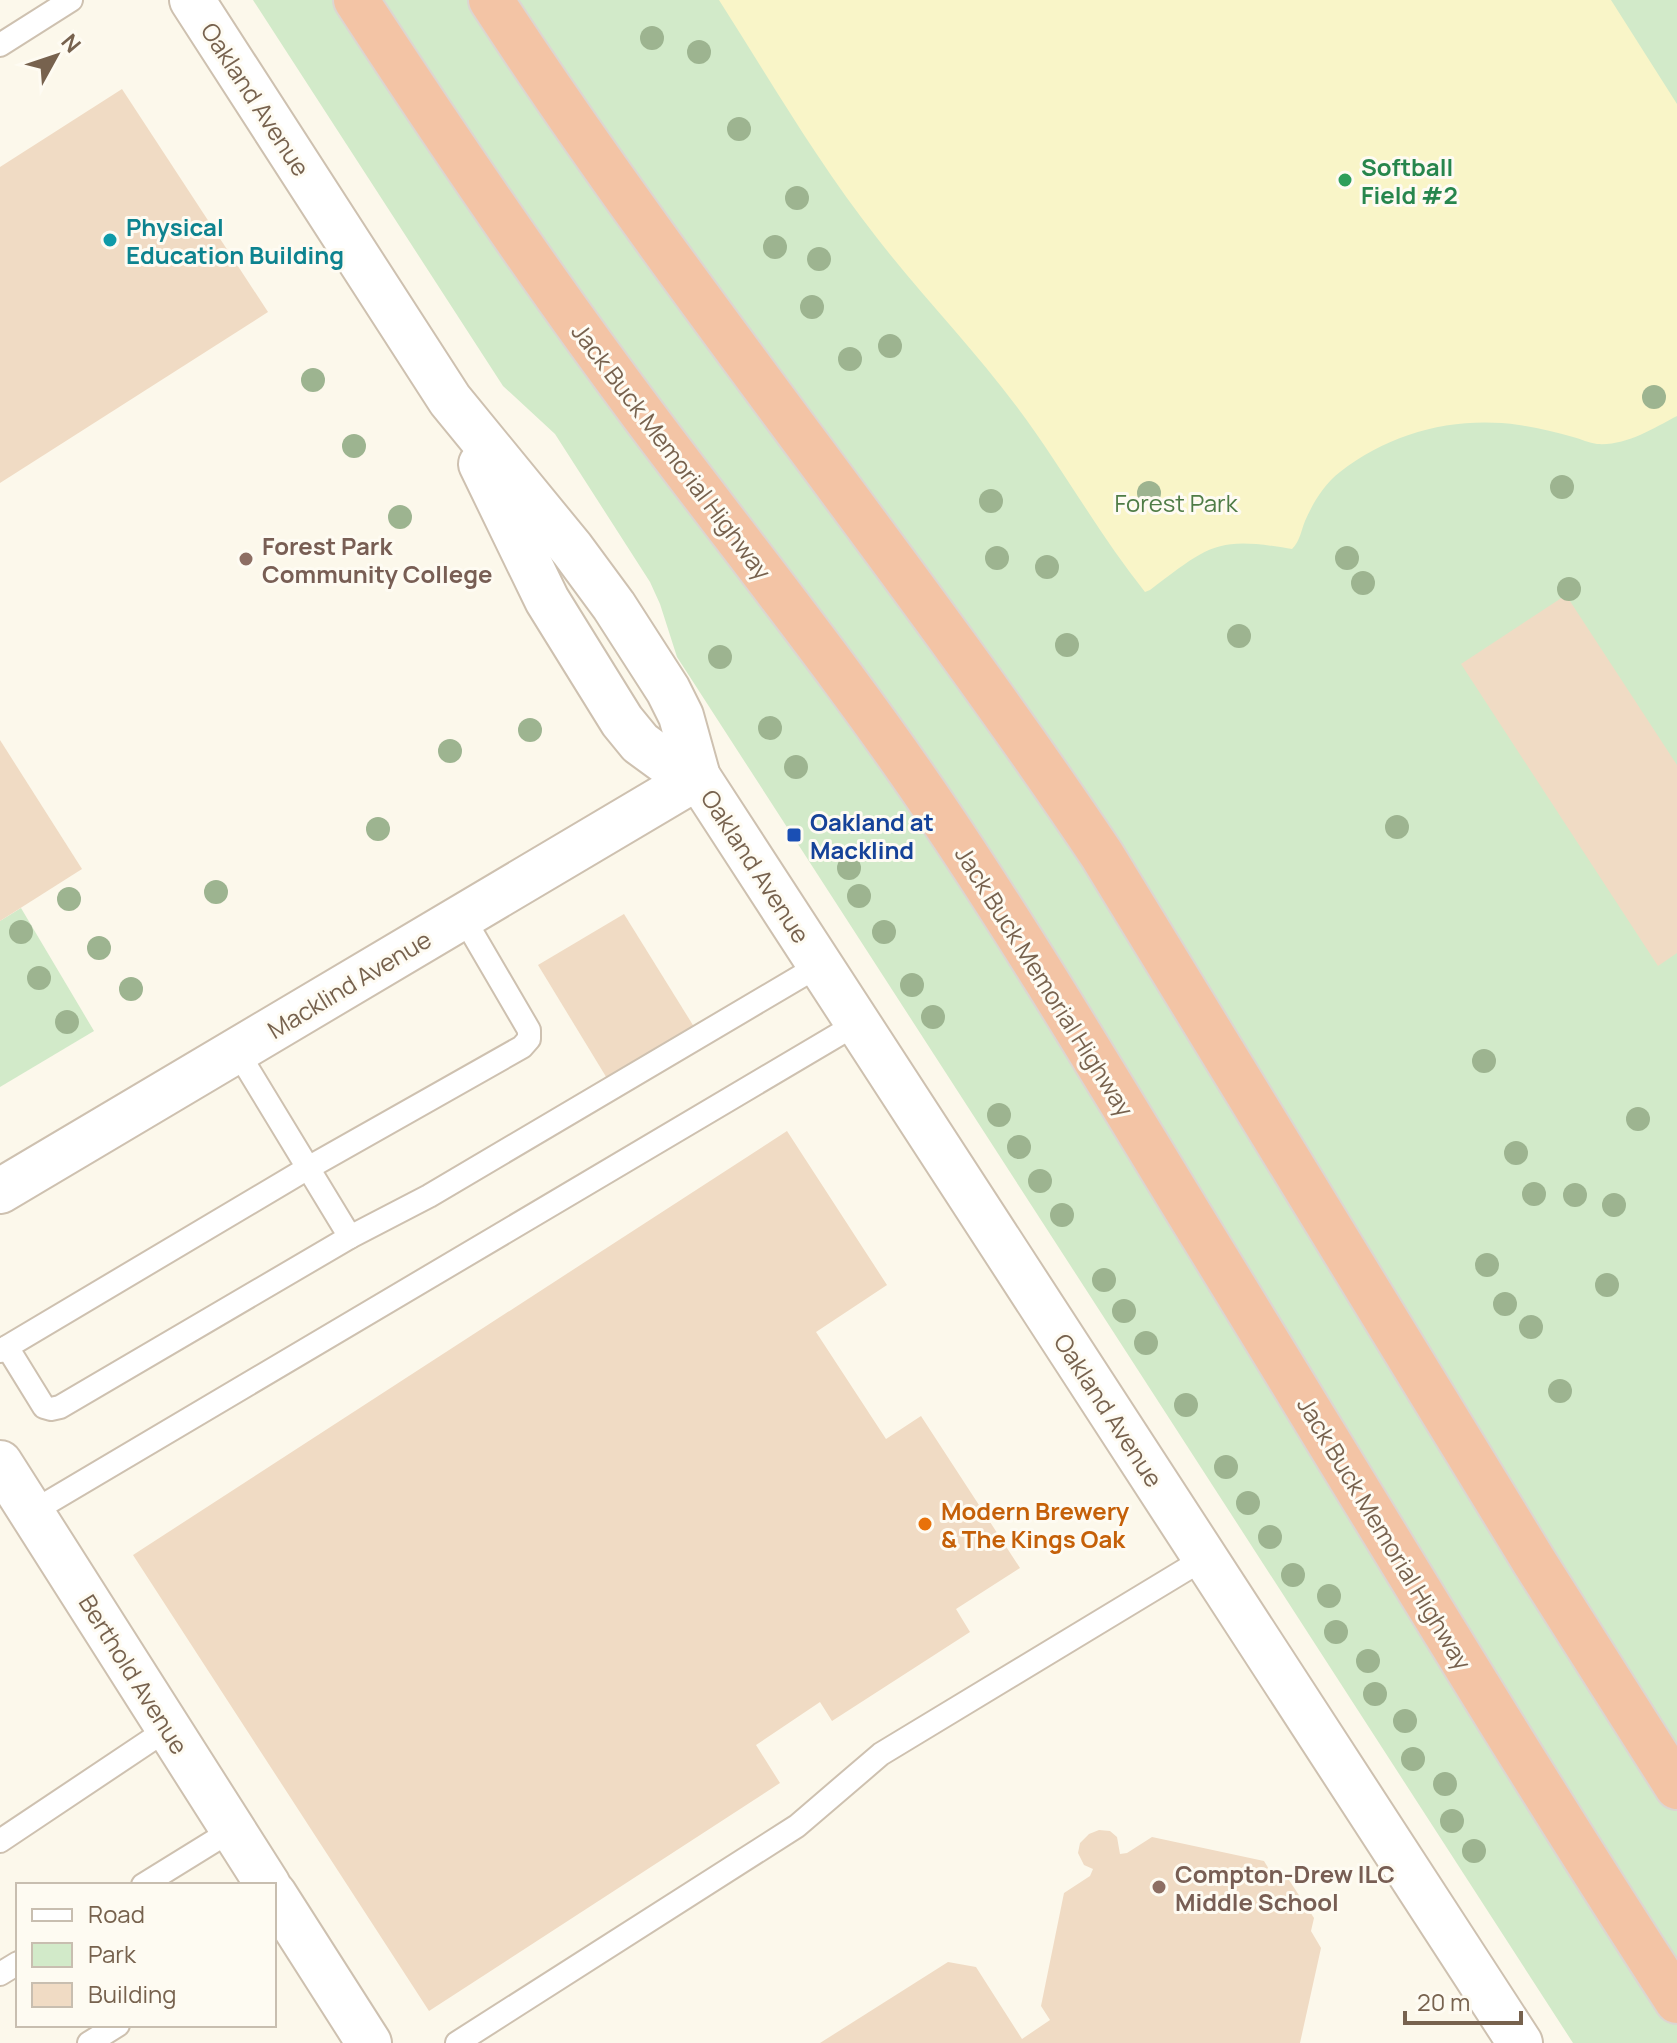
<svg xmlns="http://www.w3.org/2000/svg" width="1677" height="2043" viewBox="0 0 1677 2043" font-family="Manrope,sans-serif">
  <rect width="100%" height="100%" fill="#fcf8eb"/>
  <g fill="#d2eac9">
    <path d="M253,0H1677V2043H1573L677,657L660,604L650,582L555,434L503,386Z"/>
    <path d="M21,908L94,1031L0,1087V921Z"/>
  </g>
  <path fill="#f9f5c8" d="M719,0H1611L1677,104V416C1652,429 1626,446 1597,444C1589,443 1581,439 1573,437C1556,432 1537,428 1519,425C1456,416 1391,432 1340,472C1324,484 1313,503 1305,521C1301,531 1300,541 1292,549C1216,536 1210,545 1150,590L1145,592C1098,533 1062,467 1017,407C973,348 922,296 877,238C818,163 770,80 719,0Z"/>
  <g fill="#f0dbc4">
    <path d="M122,89L268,312L0,483V167Z"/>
    <path d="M1566,595L1677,765V953L1658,966L1461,664Z"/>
    <path d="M0,740L82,869L0,921Z"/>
    <path d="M624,914L696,1030L608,1080L538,965Z"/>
    <path d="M787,1131L887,1285L816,1332L886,1439L921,1416L1020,1568L956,1609L970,1632L832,1721L820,1702L756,1745L780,1783L429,2011L133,1555Z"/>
    <path d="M1099,1830L1110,1831L1117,1837L1120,1854L1127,1853L1152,1837L1264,1861L1276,1881L1289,1880L1314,1918L1311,1931L1321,1948L1300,2043H820L948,1962L976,1967L1022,2039L1050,2020L1041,2006L1064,1893L1090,1876L1093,1869L1084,1865L1078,1853L1080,1843L1089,1834Z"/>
  </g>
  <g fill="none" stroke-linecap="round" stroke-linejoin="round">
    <defs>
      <g id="service">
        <path d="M0,45L71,0"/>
        <path d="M237,1051L350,1237"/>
        <path d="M7,1347L44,1407L51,1409L60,1407L350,1237L429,1196L820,965"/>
        <path d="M0,1351L308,1168L522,1047L529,1039V1030L463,917"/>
        <path d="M32,1512L858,1023"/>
        <path d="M0,1841L169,1728"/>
        <path d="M143,1885L232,1830"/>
        <path d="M0,1974L18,1963"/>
        <path d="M89,2043L118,2025"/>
        <path d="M457,2043L797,1826L881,1754L1205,1558"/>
      </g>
      <g id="minor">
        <path d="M0,1463L268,1885"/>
        <path d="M274,1894L369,2043"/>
      </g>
      <g id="tertiary">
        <path d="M192,0L450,400L572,549L614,606L668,690L681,716L698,777L1520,2043"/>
        <path d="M481,464L547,600L622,721L640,743L666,762L698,777"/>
        <path d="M0,1191L698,777"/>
      </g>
      <g id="motorway">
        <path d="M356,0C448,141 543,281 644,416C745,551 852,683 945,823C1030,950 1108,1081 1188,1212C1350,1475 1508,1741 1677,2001"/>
        <path d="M491,0C683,294 907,564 1102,855L1535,1563L1677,1787"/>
      </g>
    </defs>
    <use href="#service" stroke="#cec1b0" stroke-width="26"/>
    <use href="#minor" stroke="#cec1b0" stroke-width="48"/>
    <use href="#tertiary" stroke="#cec1b0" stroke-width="48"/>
    <use href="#motorway" stroke="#dcd6d1" stroke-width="48"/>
    <use href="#service" stroke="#fff" stroke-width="22"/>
    <use href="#minor" stroke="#fff" stroke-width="44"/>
    <use href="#tertiary" stroke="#fff" stroke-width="44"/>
    <use href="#motorway" stroke="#f3c4a5" stroke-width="44"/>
  </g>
  <g fill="#9db490">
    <circle cx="652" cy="38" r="12"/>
    <circle cx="699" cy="52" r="12"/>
    <circle cx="739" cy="129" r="12"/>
    <circle cx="797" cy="198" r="12"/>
    <circle cx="775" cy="247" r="12"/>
    <circle cx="819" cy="259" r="12"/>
    <circle cx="812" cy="307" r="12"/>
    <circle cx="890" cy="346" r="12"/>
    <circle cx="850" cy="359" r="12"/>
    <circle cx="313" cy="380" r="12"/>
    <circle cx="1654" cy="397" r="12"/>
    <circle cx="354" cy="446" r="12"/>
    <circle cx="1562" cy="487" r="12"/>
    <circle cx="1149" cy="493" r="12"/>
    <circle cx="991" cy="501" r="12"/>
    <circle cx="400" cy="517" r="12"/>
    <circle cx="997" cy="558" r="12"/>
    <circle cx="1347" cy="558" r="12"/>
    <circle cx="1047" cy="567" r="12"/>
    <circle cx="1363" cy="583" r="12"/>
    <circle cx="1569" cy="589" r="12"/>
    <circle cx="1239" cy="636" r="12"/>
    <circle cx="1067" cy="645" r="12"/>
    <circle cx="720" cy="657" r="12"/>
    <circle cx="770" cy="728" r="12"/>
    <circle cx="530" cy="730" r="12"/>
    <circle cx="450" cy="751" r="12"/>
    <circle cx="796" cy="767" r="12"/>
    <circle cx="1397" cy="827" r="12"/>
    <circle cx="378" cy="829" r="12"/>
    <circle cx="849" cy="868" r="12"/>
    <circle cx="216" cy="892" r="12"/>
    <circle cx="859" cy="896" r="12"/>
    <circle cx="69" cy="899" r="12"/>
    <circle cx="21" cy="932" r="12"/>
    <circle cx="884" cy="932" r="12"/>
    <circle cx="99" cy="948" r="12"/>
    <circle cx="39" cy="978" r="12"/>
    <circle cx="912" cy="985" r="12"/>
    <circle cx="131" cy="989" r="12"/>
    <circle cx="933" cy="1017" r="12"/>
    <circle cx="67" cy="1022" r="12"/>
    <circle cx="1484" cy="1061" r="12"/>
    <circle cx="999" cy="1115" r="12"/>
    <circle cx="1638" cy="1119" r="12"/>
    <circle cx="1019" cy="1147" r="12"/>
    <circle cx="1516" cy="1153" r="12"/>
    <circle cx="1040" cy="1181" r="12"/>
    <circle cx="1534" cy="1194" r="12"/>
    <circle cx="1575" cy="1195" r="12"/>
    <circle cx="1614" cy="1205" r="12"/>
    <circle cx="1062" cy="1215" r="12"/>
    <circle cx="1487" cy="1265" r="12"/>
    <circle cx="1104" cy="1280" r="12"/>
    <circle cx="1607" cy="1285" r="12"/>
    <circle cx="1505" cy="1304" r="12"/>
    <circle cx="1124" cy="1311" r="12"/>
    <circle cx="1531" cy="1327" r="12"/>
    <circle cx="1146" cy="1343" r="12"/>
    <circle cx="1560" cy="1391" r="12"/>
    <circle cx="1186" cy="1405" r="12"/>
    <circle cx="1226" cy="1467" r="12"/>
    <circle cx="1248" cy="1503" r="12"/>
    <circle cx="1270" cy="1537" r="12"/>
    <circle cx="1293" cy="1575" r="12"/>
    <circle cx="1329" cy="1596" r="12"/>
    <circle cx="1336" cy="1632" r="12"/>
    <circle cx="1368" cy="1661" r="12"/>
    <circle cx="1375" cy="1694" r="12"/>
    <circle cx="1405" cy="1721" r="12"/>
    <circle cx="1413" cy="1759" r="12"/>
    <circle cx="1445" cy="1784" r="12"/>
    <circle cx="1452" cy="1821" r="12"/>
    <circle cx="1474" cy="1851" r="12"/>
  </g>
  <circle fill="#2e9e5b" stroke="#fefbf2" stroke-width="3" cx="1345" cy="180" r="8"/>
  <circle fill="#0f9aa8" stroke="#fefbf2" stroke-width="3" cx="110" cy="240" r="8"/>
  <g fill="#8d6e63" stroke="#fefbf2" stroke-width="3">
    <circle cx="246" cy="559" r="8"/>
    <circle cx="1159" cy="1887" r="8"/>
  </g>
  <rect fill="#1a4fb4" stroke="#fefbf2" stroke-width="3" x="786" y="827" width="16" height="16" rx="4"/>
  <circle fill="#e8710a" stroke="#fefbf2" stroke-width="3" cx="925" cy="1524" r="8"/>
  <g text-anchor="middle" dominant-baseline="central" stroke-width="6" stroke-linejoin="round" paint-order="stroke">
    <g font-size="24" fill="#77624e" stroke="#fefbf2">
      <text transform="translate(256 99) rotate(57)">Oakland Avenue</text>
      <text transform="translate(672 451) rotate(53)">Jack Buck Memorial Highway</text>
      <text transform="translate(756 866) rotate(57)">Oakland Avenue</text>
      <text transform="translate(1045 981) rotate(58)">Jack Buck Memorial Highway</text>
      <text transform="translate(349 984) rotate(-31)">Macklind Avenue</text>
      <text transform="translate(1109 1410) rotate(57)">Oakland Avenue</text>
      <text transform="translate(1385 1533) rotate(59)">Jack Buck Memorial Highway</text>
      <text transform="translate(134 1674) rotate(58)">Berthold Avenue</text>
    </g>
    <g font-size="24" font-weight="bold" fill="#27864d" stroke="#fefbf2" text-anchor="start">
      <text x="1361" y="166">Softball<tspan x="1361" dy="28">Field #2</tspan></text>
    </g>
    <g font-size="24" font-weight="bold" fill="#0d838f" stroke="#fefbf2" text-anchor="start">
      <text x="126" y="226">Physical<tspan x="126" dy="28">Education Building</tspan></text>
    </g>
    <g font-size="24" fill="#4f7c46" stroke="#fefbf2">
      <text x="1176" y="502">Forest Park</text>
    </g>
    <g font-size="24" font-weight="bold" fill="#785e54" stroke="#fefbf2" text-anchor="start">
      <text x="262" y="545">Forest Park<tspan x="262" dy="28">Community College</tspan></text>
      <text x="1175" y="1873">Compton-Drew ILC<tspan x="1175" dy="28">Middle School</tspan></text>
    </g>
    <g font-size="24" font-weight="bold" fill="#164399" stroke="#fefbf2" text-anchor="start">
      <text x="810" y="821">Oakland at<tspan x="810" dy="28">Macklind</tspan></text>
    </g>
    <g font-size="24" font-weight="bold" fill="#c56008" stroke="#fefbf2" text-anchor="start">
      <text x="941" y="1510">Modern Brewery<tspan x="941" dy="28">&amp; The Kings Oak</tspan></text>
    </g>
  </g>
  <rect x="16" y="1883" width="260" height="144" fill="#fefbf2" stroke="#c8beb0" stroke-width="2"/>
  <rect x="32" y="1909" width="40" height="12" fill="#ffffff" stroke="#c8beb0" stroke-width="2"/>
  <text x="88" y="1923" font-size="24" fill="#77624e">Road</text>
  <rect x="32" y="1943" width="40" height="24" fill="#d2eac9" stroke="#c8beb0" stroke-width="2"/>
  <text x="88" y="1963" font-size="24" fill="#77624e">Park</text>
  <rect x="32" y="1983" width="40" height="24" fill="#f0dbc4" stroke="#c8beb0" stroke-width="2"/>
  <text x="88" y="2003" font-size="24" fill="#77624e">Building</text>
  <g transform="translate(56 56) rotate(50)" stroke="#fefbf2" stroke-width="6" paint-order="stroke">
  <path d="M0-6L14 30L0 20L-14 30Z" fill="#77624e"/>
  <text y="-12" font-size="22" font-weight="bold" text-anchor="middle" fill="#77624e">N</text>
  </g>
  <path d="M1405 2011v12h116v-12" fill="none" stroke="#77624e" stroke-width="4"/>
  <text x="1417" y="2011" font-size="24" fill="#77624e" stroke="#fefbf2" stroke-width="6" paint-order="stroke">20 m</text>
</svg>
